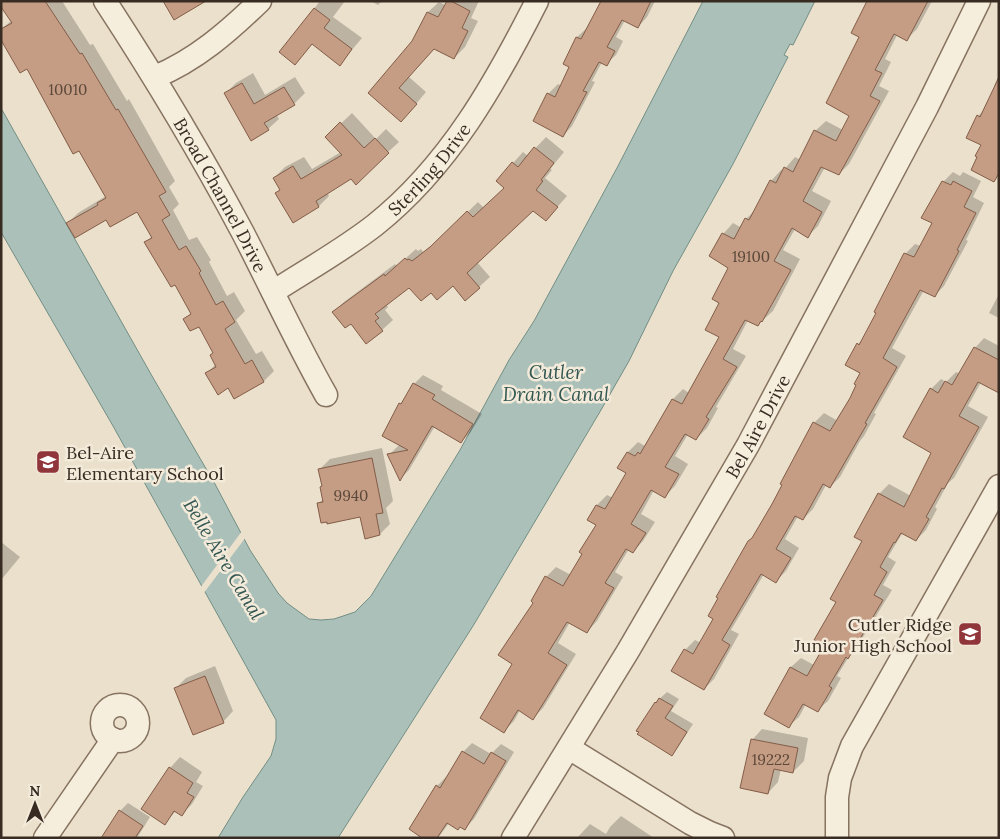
<svg xmlns="http://www.w3.org/2000/svg" width="1000" height="839" viewBox="0 0 1000 839" font-family="Lora,serif">
  <rect width="100%" height="100%" fill="#ebe0cb"/>
  <path fill="#abc0b9" stroke="#728e85" d="M703,1H815L793,45L790,44L784,55L788,57L733,164L673,271L629,361L601,410L473,626L338,838H218L243,797L271,756L276,739V720L113,426L1,232V108L152,376L215,484L250,550L278,593L287,603L309,619L321,620L334,619L355,612L371,596L460,450L509,360L534,321L618,166Z"/>
  <path fill="#ebe0cb" d="M242,531L246,537L203,594L200,588Z"/>
  <g fill="#0003">
    <path d="M1,1H62L90,45L93,44L127,101L129,99L175,181L169,187L179,204L173,210L189,240L197,237L211,260L209,262L227,296L234,292L245,311L236,320L256,354L262,351L274,371L264,381L235,397L229,387L207,373L216,364L214,352L199,325L185,319L192,312L176,283L146,242L152,236L138,210L107,218L68,223L78,213L106,196L79,149L1,29L12,20Z"/>
    <path d="M320,1H345L333,17L362,38L340,64L313,43L295,63L281,52Z"/>
    <path d="M371,1H382L378,5Z"/>
    <path d="M447,1H479L471,18L478,21L465,47L454,58L434,48L409,77L426,92L411,110L370,93L413,42L428,12L439,2L445,5Z"/>
    <path d="M601,1H655L647,17L638,27L625,20L616,37L623,41L616,55L606,64L602,62L592,81L595,82L572,126L563,136L548,94L558,84L562,86L571,67L565,63L577,37L587,28Z"/>
    <path d="M868,1H932L917,29L907,39L897,35L885,59L891,62L879,86L889,91L849,164L839,174L825,167L812,191L831,201L818,226L808,236L795,229L783,250L800,259L773,311L757,325L748,320L733,349L746,356L716,407L718,408L707,428L696,439L688,434L675,456L688,464L675,486L665,496L654,490L641,514L655,522L643,541L633,552L629,549L615,572L623,577L597,621L587,632L570,622L558,643L576,654L543,708L533,718L520,710L514,721L504,731L514,664L534,602L546,577L556,567L571,575L597,525L589,520L597,505L607,495L613,498L627,472L628,452L638,442L645,446L673,399L683,389L689,393L721,337V302L730,268L723,234L733,223L742,228L746,219L756,209L771,181L781,170L783,171L795,157L801,160L815,131L826,121L843,130L851,115L861,36Z"/>
    <path d="M253,73L265,95L295,77L305,93L294,104L276,114L279,119L268,129L225,94L236,83Z"/>
    <path d="M999,75V175L994,180L982,145L978,116L985,109L996,87L994,86Z"/>
    <path d="M352,113L376,139L386,129L399,142L388,152L327,192L329,196L319,206L281,189L274,178L285,167L304,157L312,169L341,152L327,137Z"/>
    <path d="M546,137L564,152L550,169L552,170L545,178L567,196L546,220L533,209L477,262L490,277L479,287L465,299L453,285L431,291L410,286L386,304L388,307L385,310L393,320L382,330L352,322L334,312L344,302L395,264L397,266L416,249L418,251L421,249L423,252L442,237L478,202L484,208L506,187L513,163L523,152L528,156Z"/>
    <path d="M953,172L960,176L963,172L981,181L973,197L984,203L966,240L968,241L944,286L934,296L924,290L892,348L906,356L874,413L876,414L864,436L860,441L840,477L830,487L826,485L813,509L803,519L798,516L785,539L799,548L786,571L776,581L764,574L731,630L739,634L714,679L704,689L673,671L685,650L695,640L701,643L814,423L824,413L838,421L851,398L862,372L858,344L864,338L877,313L875,312L906,253L915,244L921,246L934,223L943,182Z"/>
    <path d="M999,294V318L989,313Z"/>
    <path d="M984,338L999,346V388L981,382L968,406L988,417L954,478L948,483L935,507L937,509L926,530L916,540L903,533L900,537L888,557L896,562L883,585L892,590L857,647L850,655L837,676L841,678L828,701L818,710L806,704L799,717L789,726L766,713L791,667L801,658L814,665L826,646L837,602L864,541L856,536L879,494L889,484L911,496L933,452L931,389L941,379L946,382L956,372L960,374L975,348Z"/>
    <path d="M423,375L443,386L441,390L482,414L470,433L461,442L435,426L409,470L400,479L389,455L398,446L401,445L384,436L401,403L406,398L414,384Z"/>
    <path d="M382,448L393,501L386,508L390,524L380,534L366,537L361,516L318,504L324,498L323,485L320,469L330,459Z"/>
    <path d="M1,542L20,557L1,580Z"/>
    <path d="M215,666L233,711L223,722L176,688L186,678Z"/>
    <path d="M667,692L679,699L671,711L693,724L678,747L672,754L638,730L656,702Z"/>
    <path d="M762,729L808,738L804,761L793,772L781,769L778,782L768,793L752,740Z"/>
    <path d="M472,743L491,754L501,744L514,752L474,819L465,828L449,823L438,838H424L437,786L446,777L447,778L463,752Z"/>
    <path d="M180,757L202,772L196,782L203,786L192,804L182,814L176,811L164,824L170,768Z"/>
    <path d="M128,803L150,817L137,838H103L120,811Z"/>
    <path d="M621,816L654,838H577L590,824L606,834L610,827Z"/>
  </g>
  <g fill="#c59c84" stroke="#835d48">
    <path d="M1,1H45L80,54L82,53L116,110L118,109L166,192L159,196L170,215L162,220L179,250L186,246L201,271L199,273L216,305L223,301L235,322L225,329L245,364L252,360L264,382L234,399L228,388L218,395L205,373L216,367L210,355L213,353L199,327L190,331L183,319L191,314L175,285L171,287L144,242L152,238L137,212L110,227L106,220L75,238L66,223L98,205L97,203L106,198L79,151L73,154L27,69L20,73L1,40V29L12,23L1,7Z"/>
    <path d="M163,1H206L174,20Z"/>
    <path d="M447,1H451L470,11L462,28L468,31L454,59L434,49L399,88L417,104L401,122L368,93L412,41L427,12L438,17Z"/>
    <path d="M601,1H651L638,28L622,20L607,47L615,51L607,66L599,62L583,91L587,92L563,137L533,121L547,93L555,97L569,67L563,64L576,37L581,39Z"/>
    <path d="M867,1H928L907,41L894,34L875,70L882,73L870,96L880,101L839,175L821,167L803,201L822,212L808,238L792,228L774,261L791,270L762,322L761,321L758,326L745,320L723,359L737,367L706,417L709,419L696,440L685,434L665,467L679,474L665,498L651,490L631,524L646,533L633,553L626,549L605,583L614,588L587,633L567,622L548,653L567,665L533,720L518,710L504,733L480,718L512,664L498,655L533,603L531,601L545,576L563,586L582,554L579,552L596,525L587,520L596,505L605,509L626,473L617,468L627,452L635,456L638,452L640,454L672,399L682,404L719,337L705,330L719,303L712,299L728,268L709,256L722,233L734,239L745,218L749,220L770,180L776,183L784,167L793,172L814,130L836,141L849,116L826,103L859,37L851,33Z"/>
    <path d="M314,8L330,20L324,28L352,49L340,66L312,44L295,65L279,52Z"/>
    <path d="M999,77V173L994,182L971,170L977,157L975,156L981,145L966,138L977,115L980,117Z"/>
    <path d="M242,83L254,104L284,87L295,105L264,123L269,130L251,141L224,93Z"/>
    <path d="M340,122L364,148L375,138L389,153L356,185L351,179L316,201L319,207L293,223L275,193L280,190L273,178L293,166L301,179L342,155L325,137Z"/>
    <path d="M534,147L554,163L541,180L543,181L536,190L558,207L546,221L533,211L467,273L480,288L465,301L453,286L437,300L431,293L421,301L409,288L375,314L379,318L375,321L383,331L366,344L351,324L345,328L332,312L384,274L385,276L405,258L407,260L409,259L412,261L430,247L467,211L473,217L504,188L496,181L512,162L518,167Z"/>
    <path d="M942,181L951,185L953,181L972,191L964,207L976,213L957,250L959,251L935,297L920,290L883,358L897,367L865,423L867,424L830,488L823,484L803,520L795,516L776,549L791,558L776,583L761,574L722,640L730,645L704,690L671,671L684,649L693,654L713,619L708,616L718,598L716,597L748,541L752,538L772,504L782,485L780,484L813,422L830,431L850,398L856,385L854,384L860,373L845,365L857,343L859,345L876,313L874,312L904,253L914,257L932,223L921,218Z"/>
    <path d="M974,347L999,360V393L978,382L959,416L979,427L944,489L942,488L926,517L929,519L916,541L901,533L895,543L894,542L880,567L887,572L874,595L883,600L848,659L846,657L829,686L832,688L818,712L803,704L789,728L764,714L790,667L807,676L824,646L814,640L836,602L830,599L862,541L854,537L878,493L904,507L931,453L903,437L930,388L938,393L945,381L952,385Z"/>
    <path d="M413,383L435,395L432,399L473,424L461,443L432,426L400,481L387,454L408,450L382,436L399,403L401,404Z"/>
    <path d="M372,458L383,513L376,514L380,535L365,539L360,517L327,524V522L321,523L317,503L323,502L320,487L322,486L318,469Z"/>
    <path d="M205,676L224,723L193,735L174,688Z"/>
    <path d="M659,698L673,706L665,718L687,732L672,756L637,734L639,732L636,731L655,702L656,703Z"/>
    <path d="M751,739L798,748L793,773L774,769L768,794L740,788Z"/>
    <path d="M462,751L484,764L491,752L506,761L465,830L460,827L458,830L447,823L437,838H422L409,829L436,785L440,788Z"/>
    <path d="M169,767L193,783L187,793L194,797L182,816L174,811L165,825L141,809Z"/>
    <path d="M119,810L143,826L135,838H101Z"/>
  </g>
  <g fill="none" stroke-linecap="round" stroke-linejoin="round">
    <defs>
      <g id="minor">
        <path id="s1" d="M105,1C154,76 201,154 243,233C271,287 296,342 326,395"/>
        <path d="M155,77C196,60 228,32 260,1"/>
        <path id="s2" d="M273,292C307,270 343,250 375,225C449,166 495,84 537,1"/>
        <circle cx="120" cy="723" r="18"/>
        <path d="M569,748L690,823L710,833L723,838"/>
        <path d="M45,838L113,739"/>
        <path id="s3" d="M513,838L628,651L748,445L927,107L979,1"/>
        <path d="M837,838V797L840,778L852,746L999,486"/>
      </g>
    </defs>
    <use href="#minor" stroke="#867360" stroke-width="25"/>
    <use href="#minor" stroke="#f6eedd" stroke-width="22"/>
  </g>
  <defs>
    <symbol id="school-square" viewBox="-11 -11 22 22"><rect x="-9" y="-9" width="18" height="18" rx="4" fill="#90363b" stroke="#f3eada"/><path d="M0-5L7-2L0 1L-7-2ZM-4 1L0 2.5L4 1V4Q0 6-4 4Z" fill="#fff"/></symbol>
  </defs>
  <g fill-rule="evenodd">
    <use href="#school-square" x="34" y="448" width="28" height="28"/>
    <use href="#school-square" x="956" y="620" width="28" height="28"/>
  </g>
  <g text-anchor="middle" dominant-baseline="central" stroke-width="5" stroke-linejoin="round" paint-order="stroke">
    <g font-size="15" fill="#5b483a">
      <text x="68" y="89">10010</text>
      <text x="751" y="256">19100</text>
      <text x="351" y="495">9940</text>
      <text x="771" y="759">19222</text>
    </g>
    <g font-size="18" fill="#382c22" stroke="#f3eada">
      <text stroke="none"><textPath href="#s2" startOffset="200">Sterling Drive</textPath></text>
      <text stroke="none"><textPath href="#s1" startOffset="226">Broad Channel Drive</textPath></text>
      <text stroke="none"><textPath href="#s3" startOffset="479">Bel Aire Drive</textPath></text>
    </g>
    <g font-size="18" fill="#382c22" stroke="#f3eada" text-anchor="start">
      <text x="66" y="452">Bel-Aire<tspan x="66" dy="21">Elementary School</tspan></text>
      <text x="952" y="624" text-anchor="end">Cutler Ridge<tspan x="952" dy="21">Junior High School</tspan></text>
    </g>
    <g font-size="19" font-style="italic" fill="#335752" stroke="#f3eada">
      <text x="556" y="372">Cutler<tspan x="556" dy="22">Drain Canal</tspan></text>
      <text transform="translate(224 559) rotate(59)">Belle Aire Canal</text>
    </g>
  </g>
  <rect width="1000" height="839" fill="none" stroke="#382c22" stroke-width="5"/>
  <g transform="translate(35 804)" stroke="#f3eada" stroke-width="4" paint-order="stroke">
  <path d="M0-4L9 19L0 12L-9 19Z" fill="#382c22"/>
  <text y="-8" font-size="14" font-weight="bold" text-anchor="middle" fill="#382c22">N</text>
  </g>
</svg>
